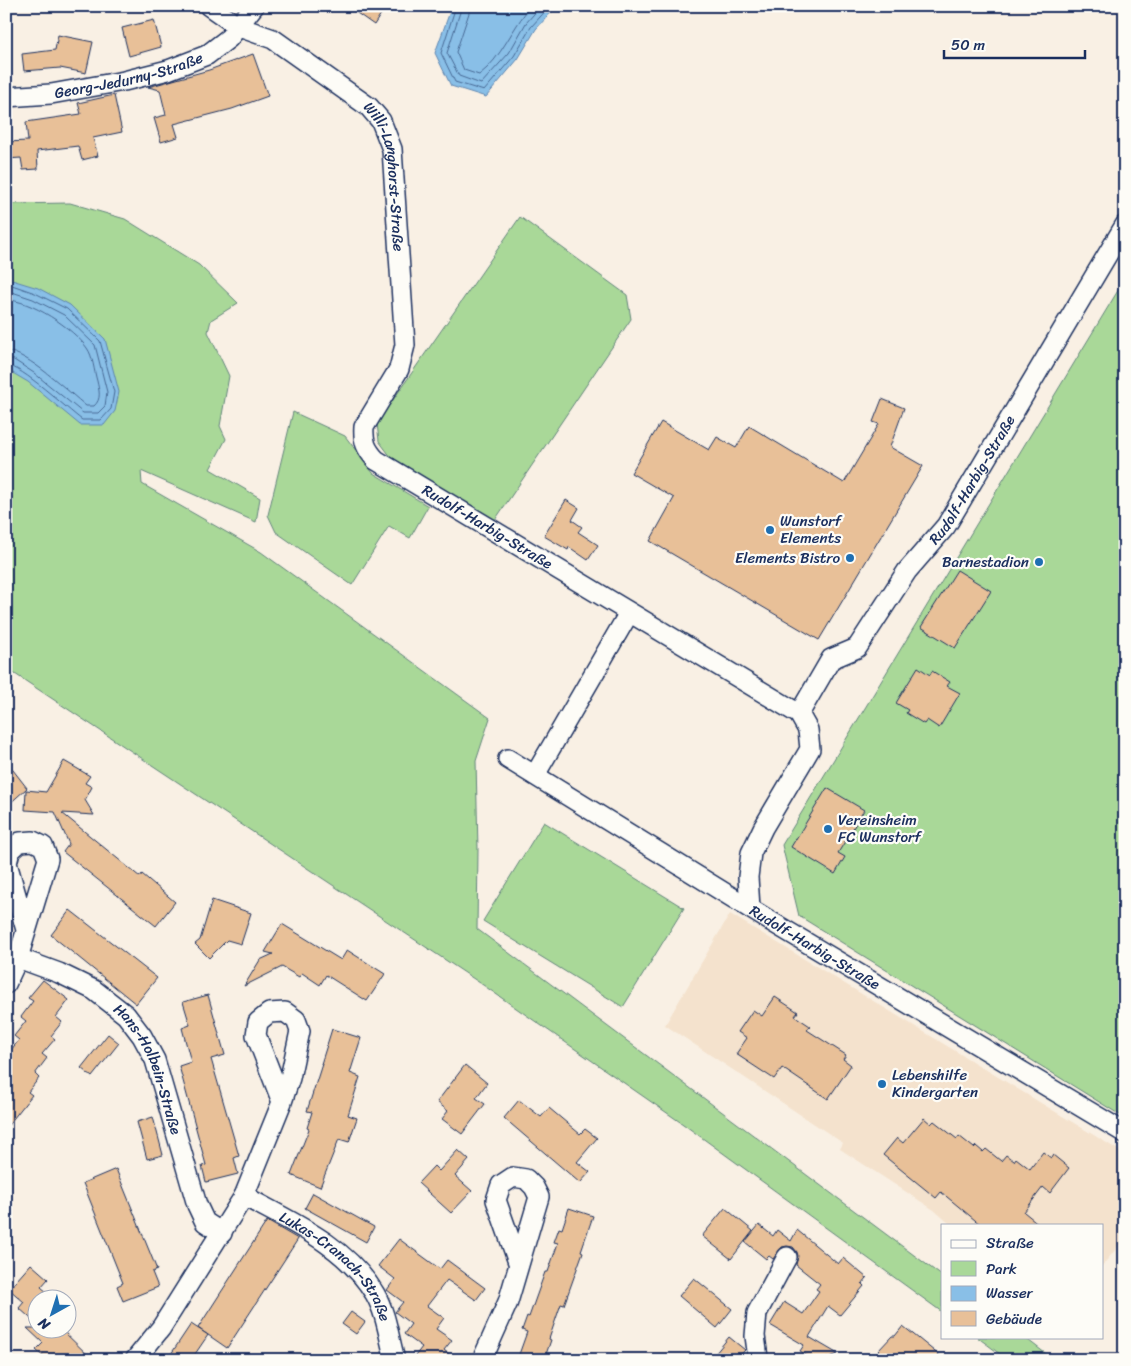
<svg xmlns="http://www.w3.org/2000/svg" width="1131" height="1366" viewBox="0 0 1131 1366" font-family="Sriracha,sans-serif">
  <rect width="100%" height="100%" fill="#f9f0e4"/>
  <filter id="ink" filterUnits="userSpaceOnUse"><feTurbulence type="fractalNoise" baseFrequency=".02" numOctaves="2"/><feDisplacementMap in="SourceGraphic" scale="10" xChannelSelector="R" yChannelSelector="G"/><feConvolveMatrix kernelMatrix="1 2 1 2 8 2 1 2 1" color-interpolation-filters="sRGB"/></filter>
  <g filter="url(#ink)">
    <path fill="#f4e2cd" d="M730,914L1125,1154V1238L1102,1266V1225H951L934,1210L840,1149L843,1143L665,1025Z"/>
    <g fill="#a9d898" stroke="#62847b">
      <path d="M70,203L125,219L199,265L238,303L211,320L208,332L229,376L220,426L226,439L210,469L260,498L256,522L141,471L142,484L261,552L490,718L476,761L478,850L477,929L942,1276V1312L683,1124L483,985L6,668V204Z"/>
      <path d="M520,217L627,295L631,319L495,520L391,457L379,441L377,423Z"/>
      <path d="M1125,279V1118L799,916L782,845Z"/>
      <path d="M293,412L345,436L373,473L428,506L410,538L389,526L352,585L276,532L268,515Z"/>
      <path d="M544,822L684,908L623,1007L483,921Z"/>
      <path d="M977,1337H1024L1054,1360H1008Z"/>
    </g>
    <g fill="#89bfe7" stroke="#5d85b0">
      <path d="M452,6H557L536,29L518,59L486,97L451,86L435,53Z"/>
      <path d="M12,280L38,288L70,305L105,339L119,392L115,411L104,425H80L28,382L6,369V281Z"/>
    </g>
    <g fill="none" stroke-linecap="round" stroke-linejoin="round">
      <g stroke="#476995" stroke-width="1">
        <path d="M456,6L441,53L455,82L484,91L514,56L531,27L550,6"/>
        <path d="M462,6L447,53L459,76L481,84L509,53L526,23L541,6"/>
        <path d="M470,6L469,13L456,52L464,70L479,75C502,58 512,27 531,6"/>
        <path d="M6,286L12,285L35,293L67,309L100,341L114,392L111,409L101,420H82C67,409 22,366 6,365"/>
        <path d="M6,292H12L33,299L64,315L95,345L107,392L105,406L98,413H83L34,373L14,360L6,358"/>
        <path d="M6,300C30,299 74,329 87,348C93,356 94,371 97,381C99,390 102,399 94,406H86C69,392 27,352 6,351"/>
      </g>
    </g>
    <g fill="#e8c098" stroke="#1b2f5e">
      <path d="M347,6H386L374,25Z"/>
      <path d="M154,20L161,47L129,56L122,28Z"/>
      <path d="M58,35L93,42L86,73L60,68L24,71L22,54L55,50Z"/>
      <path d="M253,54L268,96L232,109L174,124L178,137L161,142L154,118L166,115L160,90L148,87L209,70Z"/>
      <path d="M114,95L122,132L93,138L98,156L82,160L78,146L37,151L38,169L23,170L21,158L6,159V142L28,141L26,122L81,114L78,103Z"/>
      <path d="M882,399L904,408L890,447L923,466L819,640L650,541L674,498L631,473L661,422L709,450L717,437L736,448L749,426L844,483L879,424L873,422Z"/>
      <path d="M566,500L579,508L572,520L582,527L578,532L598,545L588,560L569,547L568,550L544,536Z"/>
      <path d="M957,570L991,591L955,648L921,627Z"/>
      <path d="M918,667L930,675L932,671L950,682L947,686L960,693L939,728L927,720L924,724L906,713L908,710L896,703Z"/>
      <path d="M6,761L27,788L6,807Z"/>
      <path d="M64,761L90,776L85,783L92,787L85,800L94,815L62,813L140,877L142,874L175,902L156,926L63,852L69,844L55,812L25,810L26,790L46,792Z"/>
      <path d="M827,788L864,810L838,853L845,857L835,874L791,847Z"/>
      <path d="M212,900L251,913L241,944L227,940L209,958L195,944L200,940Z"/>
      <path d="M70,910L157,978L136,1004L51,935Z"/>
      <path d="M282,924L341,960L347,950L385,974L367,1001L326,975L320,985L302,973L299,977L282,967L244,986L260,960L273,954L265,952Z"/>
      <path d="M43,980L69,1000L56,1017L62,1022L51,1036L55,1039L42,1054L47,1058L35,1074L39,1078L28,1092L32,1095L6,1128V1056L19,1040L14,1036L26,1021L21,1017L33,1001L28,998Z"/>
      <path d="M208,995L225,1055L211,1059L239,1156L234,1158L238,1174L206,1182L202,1166L206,1165L179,1066L191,1062L182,1028L190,1025L183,1002Z"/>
      <path d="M775,997L798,1012L795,1016L810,1026L807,1030L846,1055L843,1059L851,1065L828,1099L782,1068L774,1079L736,1054L747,1038L738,1032L753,1010L762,1016Z"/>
      <path d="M332,1029L361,1038L350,1073L360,1077L348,1115L357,1118L349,1142L339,1139L320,1187L291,1175L309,1129L307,1128L312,1112L307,1111L322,1064H321Z"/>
      <path d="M108,1034L119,1043L92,1077L81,1068Z"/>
      <path d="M465,1065L487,1083L476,1098L485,1104L462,1134L442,1119L448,1111L437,1102Z"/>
      <path d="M519,1100L541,1117L549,1108L580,1134L585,1129L597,1138L577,1162L590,1172L580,1183L504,1118Z"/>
      <path d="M153,1117L163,1155L147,1159L137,1122Z"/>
      <path d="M924,1118L931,1124L934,1121L957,1139L959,1136L974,1148L976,1146L983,1152L986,1149L1001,1161L1006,1155L1014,1161L1016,1158L1030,1169L1043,1152L1051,1158L1053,1155L1069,1168L1050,1193L1043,1187L1024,1212L1040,1225H981L941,1192L936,1198L883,1155L897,1138L903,1143Z"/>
      <path d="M458,1150L469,1160L455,1176L472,1191L451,1213L418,1183L434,1166L439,1171Z"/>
      <path d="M116,1169L157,1270L152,1272L158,1287L123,1301L117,1286L123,1283L83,1183Z"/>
      <path d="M313,1193L374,1227L366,1242L305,1208Z"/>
      <path d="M569,1208L593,1216L581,1251L583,1252L564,1305L561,1304L549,1339L551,1340L544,1360H517L527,1332L522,1330L527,1316L529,1317L545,1272H548L558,1243L554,1242L559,1228L562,1229Z"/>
      <path d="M725,1208L753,1231L731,1259L702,1236Z"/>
      <path d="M267,1221L298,1239L227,1348L198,1328Z"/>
      <path d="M759,1225L773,1236L777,1230L791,1241L797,1230L838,1264L843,1258L867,1278L862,1284L864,1286L840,1315L828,1306L809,1337L838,1354L822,1360H814L800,1351L804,1345L770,1325L784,1302L803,1314L819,1291L816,1289L820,1284L796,1265L798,1256L797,1252L793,1247L787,1246L782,1247L773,1259L769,1256L766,1259L745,1242Z"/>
      <path d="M399,1239L440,1269L447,1260L485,1288L476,1300L447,1280L427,1306L444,1318L436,1329L452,1340L444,1350L456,1360H412L422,1347L404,1334L411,1324L395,1312L403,1302L387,1290L395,1279L378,1266Z"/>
      <path d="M31,1264L48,1279L41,1287L54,1298H38V1325L19,1308L24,1302L9,1289Z"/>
      <path d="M694,1278L732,1309L717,1328L679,1296Z"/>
      <path d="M351,1312L365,1322L356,1334L342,1324Z"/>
      <path d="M191,1324L208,1335L191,1360H167Z"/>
      <path d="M903,1326L945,1360H889L878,1351L892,1336H895Z"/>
      <path d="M27,1328H60L93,1360H47L36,1350L43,1343Z"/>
      <path d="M729,1337L745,1350L736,1360H710Z"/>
    </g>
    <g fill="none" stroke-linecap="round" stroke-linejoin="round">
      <defs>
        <g id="minor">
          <path id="s1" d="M209,6L239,27L273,39L369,107L381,121L392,149L405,345L399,369L364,427C363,442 366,449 376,460L799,714L808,730L810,749L763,828L751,853L748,877L750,908"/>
          <path id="s2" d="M6,97L51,94L124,81L168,70L207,55L229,38L254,6"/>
          <path id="s3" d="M799,714L831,659L857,648L907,571L946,526L1125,225"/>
          <path id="s4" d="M508,759L767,919L1125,1133"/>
          <path d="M535,775L629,613"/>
          <path id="s5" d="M18,958L59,973L94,990L126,1015L142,1036L155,1060L197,1205L205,1222L222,1233"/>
          <path d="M6,984L18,958L48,859L43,846L33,841L20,842L10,851L7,863L26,930"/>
          <path id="s6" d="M244,1196C291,1222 346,1245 375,1294C386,1313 389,1338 395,1360"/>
          <path d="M758,1358L755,1336L757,1313L787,1257"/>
          <path d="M135,1360L161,1328L244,1196L282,1102L290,1078L300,1031L296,1020L285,1012L269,1013L258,1022L256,1035L282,1102"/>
          <path d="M482,1360L508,1302L539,1197L534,1187L526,1179L513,1177L501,1185L496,1200L519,1265"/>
        </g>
      </defs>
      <use href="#minor" stroke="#1b2f5e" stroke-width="22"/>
      <use href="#minor" stroke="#fdfcf7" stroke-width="19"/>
    </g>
  </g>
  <g fill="#1f6fb2" stroke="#fdfcf7" stroke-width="2">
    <circle cx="770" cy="530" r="5"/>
    <circle cx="850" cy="558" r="5"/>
    <circle cx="1039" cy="562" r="5"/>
    <circle cx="828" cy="829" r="5"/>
    <circle cx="882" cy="1084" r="5"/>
  </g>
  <g text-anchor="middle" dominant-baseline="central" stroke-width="4.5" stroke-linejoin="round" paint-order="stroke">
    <g font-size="15" fill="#1b2f5e" stroke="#fdfcf7">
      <text stroke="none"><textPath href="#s2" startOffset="125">Georg-Jedurny-Straße</textPath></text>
      <text stroke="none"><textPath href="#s1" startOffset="264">Willi-Langhorst-Straße</textPath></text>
      <text stroke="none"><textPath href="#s3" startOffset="296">Rudolf-Harbig-Straße</textPath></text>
      <text stroke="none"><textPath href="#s1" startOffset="694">Rudolf-Harbig-Straße</textPath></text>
      <text stroke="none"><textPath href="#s4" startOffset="360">Rudolf-Harbig-Straße</textPath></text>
      <text stroke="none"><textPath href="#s5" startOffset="182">Hans-Holbein-Straße</textPath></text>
      <text stroke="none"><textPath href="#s6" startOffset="118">Lukas-Cranach-Straße</textPath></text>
    </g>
    <g font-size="15" fill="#1b2f5e" stroke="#fdfcf7" text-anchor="start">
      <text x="780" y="521">Wunstorf<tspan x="780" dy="17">Elements</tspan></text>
      <text x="840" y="558" text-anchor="end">Elements Bistro</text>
      <text x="1029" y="562" text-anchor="end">Barnestadion</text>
      <text x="838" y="820">Vereinsheim<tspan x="838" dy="17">FC Wunstorf</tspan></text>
      <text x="892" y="1075">Lebenshilfe<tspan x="892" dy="17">Kindergarten</tspan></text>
    </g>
  </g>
  <rect width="1131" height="1366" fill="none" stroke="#fdfcf7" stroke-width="25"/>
  <rect x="12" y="12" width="1106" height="1341" fill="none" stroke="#1b2f5e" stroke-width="2" filter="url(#ink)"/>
  <rect x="941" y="1224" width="162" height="115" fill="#fdfcf7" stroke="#a3aaba"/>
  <rect x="951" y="1240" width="25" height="8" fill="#fdfcf7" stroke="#a3aaba"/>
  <text x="986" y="1248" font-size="15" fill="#1b2f5e">Straße</text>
  <rect x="951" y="1261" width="25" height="15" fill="#a9d898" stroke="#a3aaba"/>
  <text x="986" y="1274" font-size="15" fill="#1b2f5e">Park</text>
  <rect x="951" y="1286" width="25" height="15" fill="#89bfe7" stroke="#a3aaba"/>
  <text x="986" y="1298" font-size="15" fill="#1b2f5e">Wasser</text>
  <rect x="951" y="1311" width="25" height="15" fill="#e8c098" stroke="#a3aaba"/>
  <text x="986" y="1324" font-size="15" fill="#1b2f5e">Gebäude</text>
  <g transform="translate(52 1314) rotate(219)"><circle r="24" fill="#fdfcf7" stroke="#a3aaba"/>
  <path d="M0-4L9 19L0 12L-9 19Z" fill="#1f6fb2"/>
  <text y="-8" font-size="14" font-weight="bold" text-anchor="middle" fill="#1b2f5e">N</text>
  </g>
  <path d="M944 50v8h141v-8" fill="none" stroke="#1b2f5e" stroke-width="2.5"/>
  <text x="951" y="50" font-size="15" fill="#1b2f5e" stroke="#fdfcf7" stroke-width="4" paint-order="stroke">50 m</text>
</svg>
